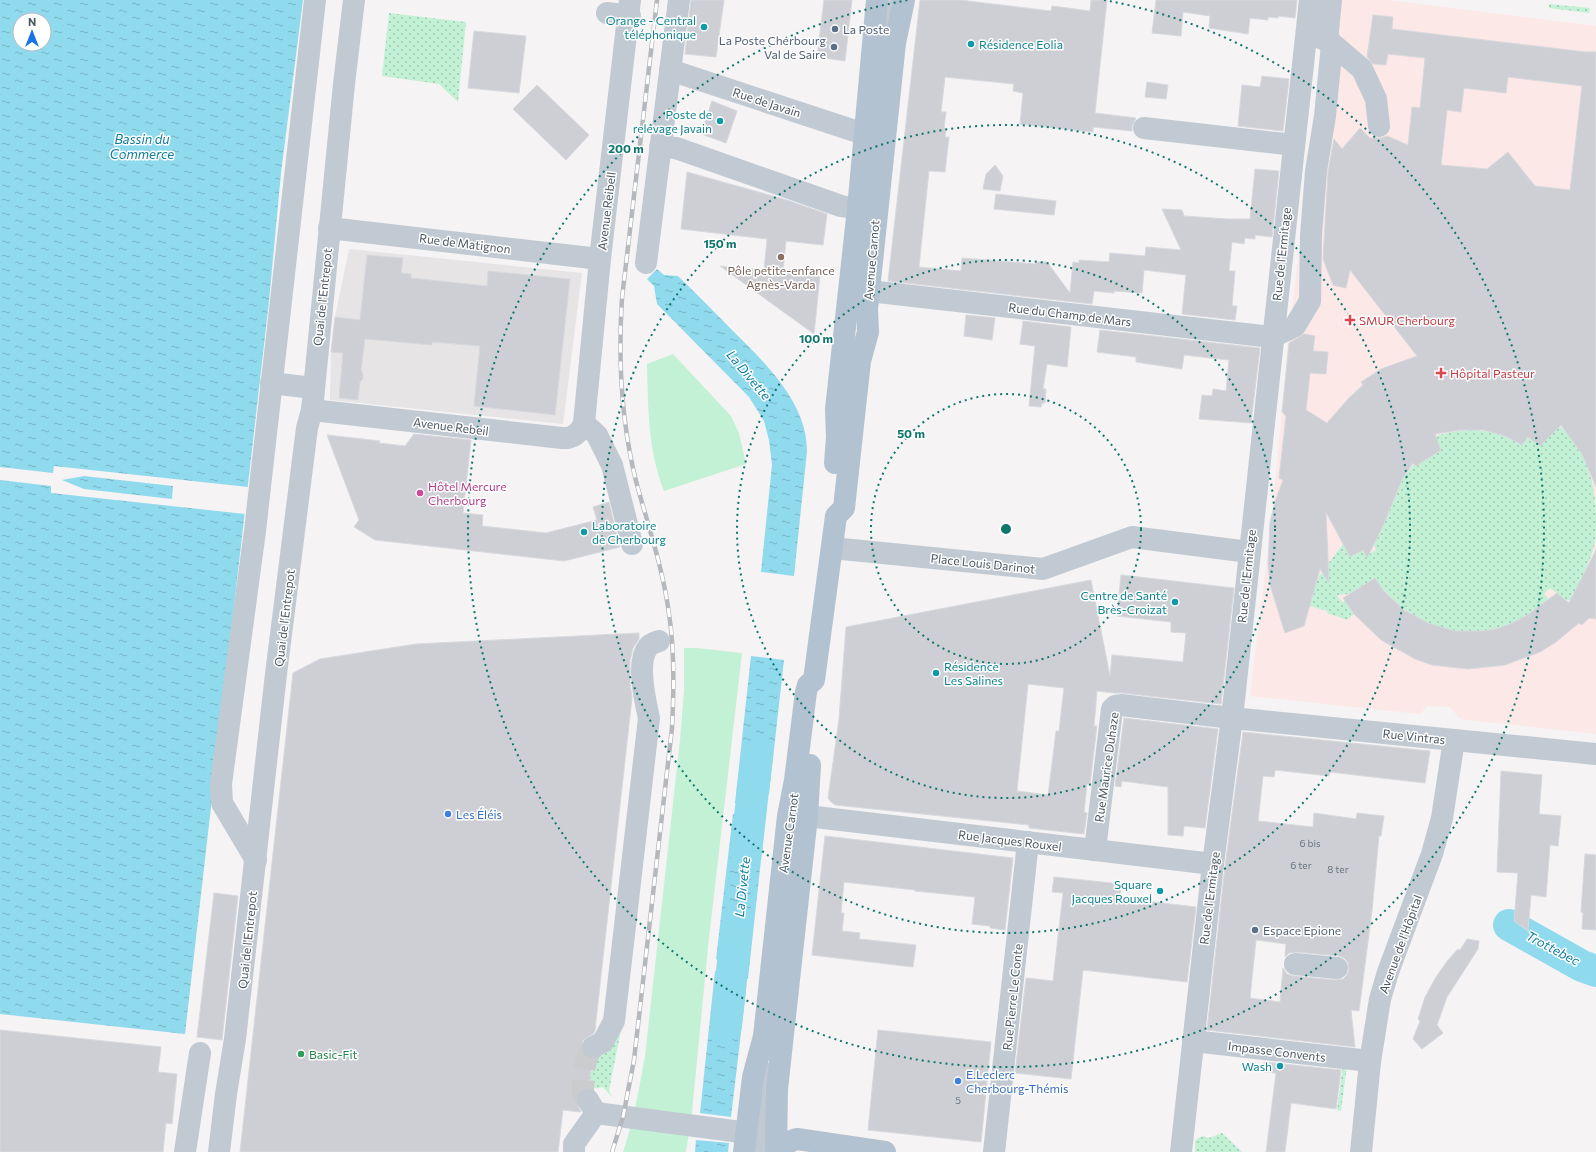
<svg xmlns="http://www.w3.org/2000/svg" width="1596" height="1152" viewBox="0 0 1596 1152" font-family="Commissioner,sans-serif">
  <defs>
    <pattern id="grass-dots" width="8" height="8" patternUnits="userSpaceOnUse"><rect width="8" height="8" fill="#c3f1d5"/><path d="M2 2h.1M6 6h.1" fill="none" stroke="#a0c6b0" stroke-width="1.8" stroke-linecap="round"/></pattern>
    <pattern id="water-ripples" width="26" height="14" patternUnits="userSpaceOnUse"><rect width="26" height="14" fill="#90daee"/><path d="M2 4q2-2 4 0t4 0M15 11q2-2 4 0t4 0" fill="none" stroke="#78b4c4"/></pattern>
  </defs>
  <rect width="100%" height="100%" fill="#f5f3f3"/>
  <path fill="#e6e4e5" d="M349,249L582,273L563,424L330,400L331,352L335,317Z"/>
  <path fill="#fce8e6" d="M1337,0H1387L1596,26V734L1460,719L1450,707L1427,706L1420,714L1250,696L1269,543L1292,310L1327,19Z"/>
  <g fill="url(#grass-dots)">
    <path d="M1549,4L1590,8L1589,13L1549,8Z"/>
    <path d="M389,13L466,22L458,102L439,84L382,76Z"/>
    <path d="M1560,426C1586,451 1596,483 1596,517C1596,525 1596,534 1595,542C1592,557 1585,571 1578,585L1595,593L1589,599L1566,600L1550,588L1544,594L1549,599C1536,609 1524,619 1510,624C1457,645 1406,622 1375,578L1349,594L1337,595L1342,602L1345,601L1354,614L1347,620L1327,613V611L1310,606L1311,600L1309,599L1320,574L1329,573L1328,564L1343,544L1363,550L1366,556L1376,550L1374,544L1383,526L1402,480L1414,464L1417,466L1441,450L1436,436C1466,426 1494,428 1522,445L1528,437L1540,446Z"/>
    <path d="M621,1030L609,1090L612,1097L603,1087L591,1089L589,1087L592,1058L599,1049Z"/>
    <path d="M1343,1065H1347L1341,1111L1337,1110Z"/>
    <path d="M1222,1133L1242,1152H1195V1141L1198,1138L1203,1136L1209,1138Z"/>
  </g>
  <g fill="#c3f1d5">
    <path d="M673,354L731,416L739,433L746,464L664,491C648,450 648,407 647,364Z"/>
    <path d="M684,648H697L742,653L708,947L692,1112L686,1152H623C634,1121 639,1088 645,1056L680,740L684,691Z"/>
  </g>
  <g fill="url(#water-ripples)" fill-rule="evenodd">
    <path d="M0,0H303L281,173L269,301L185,1034L0,1014ZM20,20H44V44H20Z"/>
    <path d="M657,269L664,275L678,276C696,293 713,311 730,328C763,361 807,401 807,451L794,576L761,572L772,465L769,440L764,421L749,397L657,304L654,286L647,279Z"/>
    <path d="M751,656L784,660L769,794L735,803Z"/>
    <path d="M767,805L748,979L716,959L733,814Z"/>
    <path d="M715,971L746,991L731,1117L700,1113Z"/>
    <path d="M696,1140L729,1143L728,1152H695Z"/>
  </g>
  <path fill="#f5f3f3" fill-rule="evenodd" d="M54,466L248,487L245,514L51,493V486L0,480V467L53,473ZM84,476L173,486L172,499L84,489L62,480Z"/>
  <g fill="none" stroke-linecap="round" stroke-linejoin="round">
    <g stroke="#90daee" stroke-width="32">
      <path d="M746,852L757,755"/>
      <path d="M1509,925L1582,966L1596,971"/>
      <path d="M726,1025L737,926"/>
    </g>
  </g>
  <g fill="#cdcfd5" stroke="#d7d9de" fill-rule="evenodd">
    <path d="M691,0H724L716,57L685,54Z"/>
    <path d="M824,0H852L845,61L817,57Z"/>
    <path d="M920,0H960L1051,11L1052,6L1090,11L1091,0H1107L1095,113L1136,118L1132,126V131L1093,127V132L1020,124L1023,93L1013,91L1014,84L945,77L941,112H946L944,128L946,129L945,137H949L945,172L929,171L919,267L961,271L962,258L1035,264L1038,262H1047L1070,293L1073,262L1079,263V260L1109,262L1110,253L1145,256L1146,247L1181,250L1162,209L1182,210L1184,216L1227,219H1250L1255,169L1279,171L1272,237L1255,235V239L1245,238L1244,244L1232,242L1229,271H1235L1232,306H1237L1235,320L1182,314L1186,275L1144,270L1142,293L1114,291V293L1094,291L1092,304L888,281Z"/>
    <path d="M1156,0H1297L1295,18L1278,16V18L1268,17V20L1250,18L1248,34L1209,28L1210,16L1183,12L1181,36L1152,33Z"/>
    <path d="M1373,15L1393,17L1392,29L1586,52H1596V487L1582,454L1561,425L1540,446L1528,437L1522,445L1505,436L1483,430H1460L1435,434L1441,450L1416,466L1413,463L1402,480L1383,526L1367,558L1363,550L1350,557L1326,512L1329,583L1320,569L1304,626L1285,633L1270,585L1268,564L1270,522L1275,502L1283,480L1279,478L1286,416L1282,412L1289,343L1304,334L1315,336L1313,351L1328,352L1326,374L1310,373L1306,410L1327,423L1349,398L1363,385L1361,382L1381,369L1417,356L1350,270L1346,288L1333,285L1323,259L1328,172L1334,139L1342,149L1360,128L1370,138H1381L1387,136L1408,145L1412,107L1420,108L1425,58L1388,54L1386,65L1373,64L1367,57ZM1508,77L1582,86L1570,190L1535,186L1508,152L1487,169L1441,165L1447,110L1461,112L1464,88L1506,93Z"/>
    <path d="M474,31L526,36L519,93L468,88Z"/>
    <path d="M1262,76L1289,79L1283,131L1238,126L1242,85L1260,87Z"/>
    <path d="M1147,82L1168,85L1166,99L1145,97Z"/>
    <path d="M537,85L589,135L566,160L513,109Z"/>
    <path d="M712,101L737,111L726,143L701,134Z"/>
    <path d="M995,165L1003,176L1000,191L983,189L986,174Z"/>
    <path d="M687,172L787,200L827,214L823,245L786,241L783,272L820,276L814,334L720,266L764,270L767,239L681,229Z"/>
    <path d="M996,194L1056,201L1054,215L994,209Z"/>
    <path d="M367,255L403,258L401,273L411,274V278L487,286L488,271L570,279L555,415L474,406L480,346L432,342V345L365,339L361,370L363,374V379L360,382L358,400L339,398L343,353L331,352L335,317L360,320Z"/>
    <path d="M966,315L995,318L992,340L964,336Z"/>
    <path d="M1023,321L1071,327L1067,367L1047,364L1043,389H1046L1045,403H1042L1041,407L1029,406L1035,346L1020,344Z"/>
    <path d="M1100,330L1260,348L1251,423L1199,419L1202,395L1212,396L1213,389L1226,391L1229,360L1184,355L1182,369L1136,362V357L1097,352Z"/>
    <path d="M414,434L471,440L463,513L483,515L482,526L546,533L597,520L593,507L609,502L620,547L564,561L375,540L354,527L359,520L327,435L380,441L379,443L405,446Z"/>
    <path d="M1596,550V619L1589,618L1582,625L1579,623L1556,642L1540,652L1505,665L1468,669L1432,665L1415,659L1381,640L1354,614L1343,598L1375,578L1384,591L1404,610L1428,623L1454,631H1483L1496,629L1510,624L1526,616L1557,593L1569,603Z"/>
    <path d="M1121,575L1234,588L1221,704L1122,693H1114L1097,691L1094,726H1097L1090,784H1087L1084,812L1087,813L1084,834L1029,828V825L835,805L830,801L828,798L839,719L846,627L1091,580L1110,676L1112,655L1183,662L1186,633L1171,632V622L1117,616ZM1028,684L1064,688L1059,731H1056L1048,795L1017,791Z"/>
    <path d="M639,633V639L633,648L630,661V682L632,698L595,1030L594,1033L583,1040L581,1046L582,1053L586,1058L592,1059L589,1088L582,1089L577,1094L576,1101L581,1112L563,1110L558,1152H240L293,673L320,659L416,644Z"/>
    <path d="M1124,718L1218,729L1205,828L1184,826L1183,836L1168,835V787L1122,781L1121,787L1115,786Z"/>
    <path d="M1243,732L1430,751L1425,783L1330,772L1329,776L1275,770L1274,777L1263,776L1258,821L1313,827L1314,813L1356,819L1357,813L1384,816L1381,836H1379L1372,911L1359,1011L1351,1010L1355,1047L1207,1030L1225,866ZM1256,940L1286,944L1285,957L1289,953L1296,952L1339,956L1344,958L1348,962L1349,970L1347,975L1343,979L1336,980L1293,976L1287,974L1283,968L1280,1002L1250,998Z"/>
    <path d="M1501,771L1542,775L1539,814L1561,816L1558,846L1550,845L1546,897L1531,895L1528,931L1514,921L1518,873L1497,872Z"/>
    <path d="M825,836L1013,858L1005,930L990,928V926L972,924L975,897L915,891V890L844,882L841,913H844L842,931L860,933L859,939L916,945L913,967L812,955Z"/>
    <path d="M1585,854L1596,855V930L1582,929L1583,913L1581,912Z"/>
    <path d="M1054,877L1121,884L1120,898L1196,907L1187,982L1083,970L1071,1079L1015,1073L1026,978L1053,981L1063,893L1052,892Z"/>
    <path d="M214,893L238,896L222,1040L197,1037Z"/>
    <path d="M1467,939L1479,941L1478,949L1447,997L1437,1025L1443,1033L1422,1049L1413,1039L1420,1021L1418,1019L1425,997L1436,977L1448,960L1458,949L1460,950Z"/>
    <path d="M0,1030L161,1047L158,1072L177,1074L172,1124L166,1123L163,1152H0Z"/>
    <path d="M878,1030L991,1042L981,1142L868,1130Z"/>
    <path d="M1264,1062L1341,1070L1336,1109L1291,1103L1285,1152H1266L1276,1073L1263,1072Z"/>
  </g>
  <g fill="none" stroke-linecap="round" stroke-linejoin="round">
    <path stroke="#caccce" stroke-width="22" stroke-dasharray="22 11" stroke-linecap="butt" d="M588,1100L583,1095C583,1079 583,1059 593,1047"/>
    <g stroke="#c1cad2" stroke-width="22">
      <path d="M607,13L630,16"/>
      <path d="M1323,39L1329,41L1362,69L1376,99L1379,126"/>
      <path d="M1327,41L1331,0"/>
      <path d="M886,46L891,0"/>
      <path d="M670,70L864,134"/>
      <path d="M1144,128L1294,145"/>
      <path d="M660,147L676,148L841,206L858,209"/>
      <path d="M329,228L600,259"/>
      <path d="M646,263L679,0"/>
      <path d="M869,291L1272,337L1295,326L1310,301L1311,235L1316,171L1325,116L1332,44"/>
      <path d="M271,383L313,388"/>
      <path d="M312,410L562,438C572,439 580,433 584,423L600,259L630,0"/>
      <path d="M584,423L597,435L612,465L632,544"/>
      <path d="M832,548L1043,569L1132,537L1249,552"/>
      <path d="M807,816L1213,864"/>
      <path d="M1095,850L1112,709L1115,706L1121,705L1232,718L1596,754"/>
      <path d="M256,860L222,803L221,784L255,531L315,0"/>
      <path d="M1295,964L1337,968"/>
      <path d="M1193,1041L1361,1060"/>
      <path d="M593,1047L603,1042L614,1021L649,718C645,700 636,662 648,647C650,644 656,642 659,641"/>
      <path d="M596,1113L741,1132L746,1139"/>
      <path d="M185,1152L200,1053"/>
      <path d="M219,1152L226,1094L235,1039L276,674L307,428L312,410L344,84L354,0"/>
      <path d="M574,1152V1144L596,1113L588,1100"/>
      <path d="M761,1152L769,1074"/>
      <path d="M994,1152L1028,842"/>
      <path d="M1181,1152L1213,864L1232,718L1310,0"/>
      <path d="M1361,1152L1370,1062L1380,999L1388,972L1432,854L1442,818L1454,740"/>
    </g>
    <g stroke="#b3c2d1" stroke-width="22">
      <path d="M835,463L837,437L836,409L858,209L877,0"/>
      <path d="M784,1146L791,1141L797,1139L885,1152"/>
      <path d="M744,1152L753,1077L764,1036L788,816L795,780L806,692L808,685L814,680L836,516L844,508L860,361L868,332L867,309L895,43L904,0"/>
      <path d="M776,1152L777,1089L807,816L810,765"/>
    </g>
    <defs>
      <path id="rail" d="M612,1152L623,1117L634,1060L672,728C674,690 675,651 669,614C663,568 648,526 636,481C621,421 618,360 622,298L657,0"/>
    </defs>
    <use href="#rail" stroke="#b5b8bd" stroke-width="4.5"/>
    <use href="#rail" stroke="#fff" stroke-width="3" stroke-dasharray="9" stroke-linecap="butt"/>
  </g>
  <g fill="none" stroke="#0f766e" stroke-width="2" stroke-dasharray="2 4">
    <circle cx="1006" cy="529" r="135"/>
    <circle cx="1006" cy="529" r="269"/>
    <circle cx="1006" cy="529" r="404"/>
    <path d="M1104 0A538 538 0 1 1 908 0"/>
  </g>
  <g fill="#0f9aa8" stroke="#fff" stroke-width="1.5">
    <circle cx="704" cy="27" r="4"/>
    <circle cx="971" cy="44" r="4"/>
    <circle cx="720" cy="121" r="4"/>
    <circle cx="584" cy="532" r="4"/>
    <circle cx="1175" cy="602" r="4"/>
    <circle cx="936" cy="673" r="4"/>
    <circle cx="1160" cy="891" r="4"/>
    <circle cx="1280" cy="1066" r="4"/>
  </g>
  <g fill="#5c6f8a" stroke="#fff" stroke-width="1.5">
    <circle cx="835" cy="29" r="4"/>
    <circle cx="834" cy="47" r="4"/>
    <circle cx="1255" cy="930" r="4"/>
  </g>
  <circle fill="#8d6e63" stroke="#fff" stroke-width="1.5" cx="781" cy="257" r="4"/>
  <g fill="#e0444e" stroke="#fff" stroke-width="1.5">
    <path d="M1348 314h4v4h4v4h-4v4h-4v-4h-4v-4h4z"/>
    <path d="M1439 367h4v4h4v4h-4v4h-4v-4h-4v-4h4z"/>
  </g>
  <circle fill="#d1479c" stroke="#fff" stroke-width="1.5" cx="420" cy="493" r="4"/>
  <g fill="#3f7fe0" stroke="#fff" stroke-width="1.5">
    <circle cx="448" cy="814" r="4"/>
    <circle cx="958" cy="1081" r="4"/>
  </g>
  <circle fill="#2e9e5b" stroke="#fff" stroke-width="1.5" cx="301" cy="1054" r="4"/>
  <g text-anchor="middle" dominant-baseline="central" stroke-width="3" stroke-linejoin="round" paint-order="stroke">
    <g font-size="10" fill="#6b747e">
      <text x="1310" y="843">6 bis</text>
      <text x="1301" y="865">6 ter</text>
      <text x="1338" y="869">8 ter</text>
      <text x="958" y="1100">5</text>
    </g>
    <g font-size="12" fill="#0d838f" stroke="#fff" text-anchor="end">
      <text x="696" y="20">Orange - Central<tspan x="696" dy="14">téléphonique</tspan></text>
      <text x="979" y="44" text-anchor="start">Résidence Eolia</text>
      <text x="712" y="114">Poste de<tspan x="712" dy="14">relevage Javain</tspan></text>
      <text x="592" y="525" text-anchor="start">Laboratoire<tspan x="592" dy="14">de Cherbourg</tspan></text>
      <text x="1167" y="595">Centre de Santé<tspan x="1167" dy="14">Brès-Croizat</tspan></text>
      <text x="944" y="666" text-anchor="start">Résidence<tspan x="944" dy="14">Les Salines</tspan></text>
      <text x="1152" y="884">Square<tspan x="1152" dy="14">Jacques Rouxel</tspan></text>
      <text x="1272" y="1066">Wash</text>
    </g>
    <g font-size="12" fill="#4e5e75" stroke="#fff" text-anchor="start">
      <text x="843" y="29">La Poste</text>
      <text x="826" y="40" text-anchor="end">La Poste Cherbourg<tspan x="826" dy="14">Val de Saire</tspan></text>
      <text x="1263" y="930">Espace Epione</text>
    </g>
    <g font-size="12" fill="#4a5661" stroke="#fff">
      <text transform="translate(767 102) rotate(18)">Rue de Javain</text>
      <text transform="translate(606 211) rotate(-83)">Avenue Reibell</text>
      <text transform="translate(465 243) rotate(7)">Rue de Matignon</text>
      <text transform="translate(1281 254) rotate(-84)">Rue de l'Ermitage</text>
      <text transform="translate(871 260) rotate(-85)">Avenue Carnot</text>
      <text transform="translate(322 297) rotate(-84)">Quai de l'Entrepot</text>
      <text transform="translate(1070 314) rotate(7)">Rue du Champ de Mars</text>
      <text transform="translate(451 426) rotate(7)">Avenue Rebeil</text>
      <text transform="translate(983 563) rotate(6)">Place Louis Darinot</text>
      <text transform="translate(1246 576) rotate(-84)">Rue de l'Ermitage</text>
      <text transform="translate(284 618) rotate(-83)">Quai de l'Entrepot</text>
      <text transform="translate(1414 736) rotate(6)">Rue Vintras</text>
      <text transform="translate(1106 767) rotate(-82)">Rue Maurice Duhaze</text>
      <text transform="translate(788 833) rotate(-82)">Avenue Carnot</text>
      <text transform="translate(1010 840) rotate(7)">Rue Jacques Rouxel</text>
      <text transform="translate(1209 898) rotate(-83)">Rue de l'Ermitage</text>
      <text transform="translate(247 940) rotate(-84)">Quai de l'Entrepot</text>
      <text transform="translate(1400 944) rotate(-70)">Avenue de l'Hôpital</text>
      <text transform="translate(1012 997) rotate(-84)">Rue Pierre Le Conte</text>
      <text transform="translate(1277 1051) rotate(7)">Impasse Convents</text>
    </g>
    <g font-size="12" fill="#785e54" stroke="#fff">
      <text x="781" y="270">Pôle petite-enfance<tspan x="781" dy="14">Agnès-Varda</tspan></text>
    </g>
    <g font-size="12" fill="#be3a42" stroke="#fff" text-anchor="start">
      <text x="1359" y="320">SMUR Cherbourg</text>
      <text x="1450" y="373">Hôpital Pasteur</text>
    </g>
    <g font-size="12" fill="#b23c85" stroke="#fff" text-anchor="start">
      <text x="428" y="486">Hôtel Mercure<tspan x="428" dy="14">Cherbourg</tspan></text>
    </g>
    <g font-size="12" fill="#366cbe" stroke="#fff" text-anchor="start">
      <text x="456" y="814">Les Éléis</text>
      <text x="966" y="1074">E.Leclerc<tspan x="966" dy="14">Cherbourg-Thémis</tspan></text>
    </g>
    <g font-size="12" fill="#27864d" stroke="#fff" text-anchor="start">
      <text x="309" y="1054">Basic-Fit</text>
    </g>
    <g font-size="13" font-style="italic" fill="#0c7c9b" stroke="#fff">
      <text x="142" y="139">Bassin du<tspan x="142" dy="15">Commerce</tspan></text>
      <text transform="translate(749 375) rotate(50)">La Divette</text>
      <text transform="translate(742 887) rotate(-84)">La Divette</text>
      <text transform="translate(1553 948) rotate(28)">Trottebec</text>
    </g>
  </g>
  <circle cx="1006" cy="529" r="6" fill="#0f766e" stroke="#fff" stroke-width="2"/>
  <g font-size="12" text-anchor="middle" font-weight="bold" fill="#0f766e" stroke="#fff" stroke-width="3" stroke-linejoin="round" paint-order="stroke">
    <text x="626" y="153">200 m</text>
    <text x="720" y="248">150 m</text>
    <text x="816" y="343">100 m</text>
    <text x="911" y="438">50 m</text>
  </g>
  <g transform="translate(32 32)"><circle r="19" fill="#ffffff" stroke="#b7bbc0"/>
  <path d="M0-3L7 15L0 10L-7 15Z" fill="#1a73e8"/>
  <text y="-6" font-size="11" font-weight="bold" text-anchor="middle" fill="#4a5661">N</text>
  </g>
</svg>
